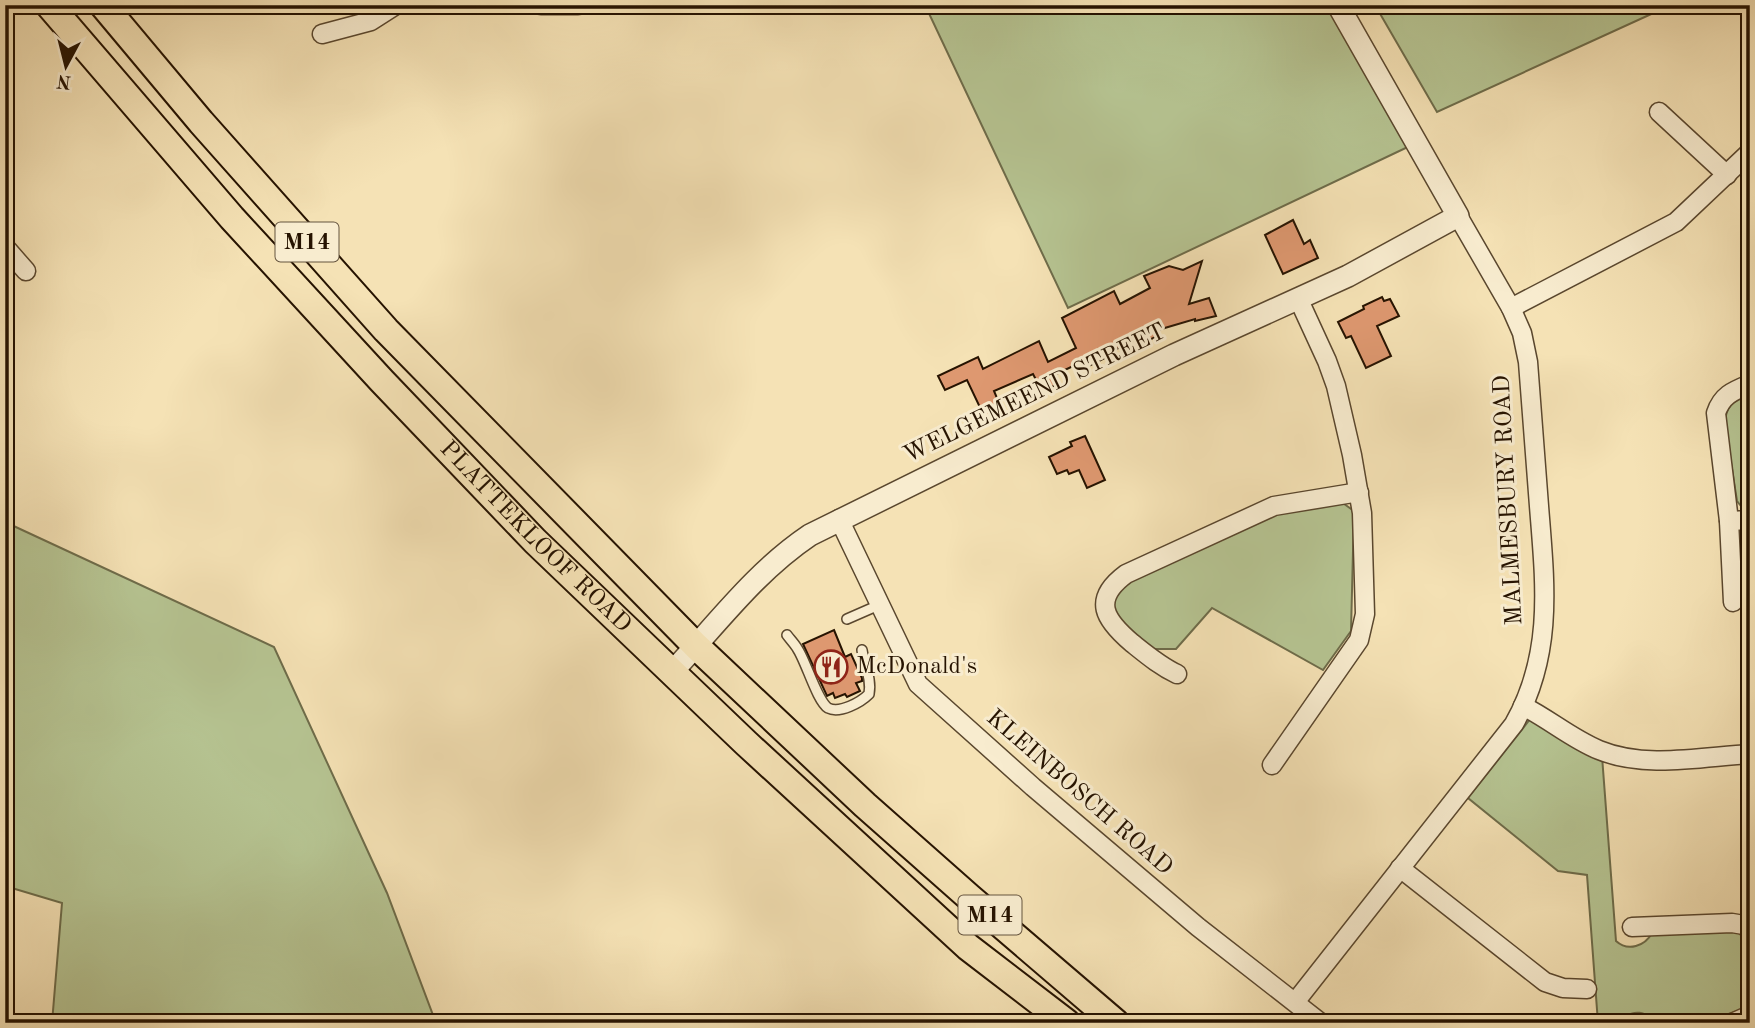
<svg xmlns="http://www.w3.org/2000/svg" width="1755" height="1028" viewBox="0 0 1755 1028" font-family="'Old Standard TT',serif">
  <rect width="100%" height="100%" fill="#f5e2b5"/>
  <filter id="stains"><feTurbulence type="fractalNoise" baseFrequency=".00286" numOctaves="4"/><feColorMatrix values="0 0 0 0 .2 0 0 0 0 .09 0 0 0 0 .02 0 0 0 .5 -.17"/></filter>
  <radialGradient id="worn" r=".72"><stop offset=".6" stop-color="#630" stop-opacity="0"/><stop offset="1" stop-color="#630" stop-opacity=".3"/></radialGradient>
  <g fill="#b6c492" stroke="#6e6c4a" stroke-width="2">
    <path d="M925,5H1331L1412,145L1068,308Z"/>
    <path d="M1375,5H1671L1437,112Z"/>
    <path d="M1750,393V510L1741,506L1737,501L1725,424C1725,406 1734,400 1750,393Z"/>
    <path d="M1340,501L1354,511L1351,631L1323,670L1212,608L1176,649H1153L1115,619L1112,603L1120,585L1272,513Z"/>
    <path d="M5,522L274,647L387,893L436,1023H52L62,903L5,886Z"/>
    <path d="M1531,718L1602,756L1616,941C1628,952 1645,946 1652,933L1732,930L1739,933L1750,945V1006C1727,1016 1687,1028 1662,1022C1648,1017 1640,1007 1625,1017L1626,1023H1598L1587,875L1558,871L1468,798Z"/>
  </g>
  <g fill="#de9870" stroke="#261301" stroke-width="2">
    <path d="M1293,220L1304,244L1310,240L1318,258L1283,274L1265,235Z"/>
    <path d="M1202,261L1189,304L1209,298L1216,316L1195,321V319L1158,330L1160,335L1147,341L1144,336L1112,351L1113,354L1091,365L1088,359L1054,375L1058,384L1042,391L1033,374L994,391L1002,410L985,418L967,380L945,390L938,376L978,357L983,369L1039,341L1048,362L1076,348L1062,318L1114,291L1120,304L1150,288L1144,276L1169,266L1183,270Z"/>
    <path d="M1382,297L1384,301L1390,299L1399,316L1377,326L1391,356L1366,368L1351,336L1346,338L1338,322L1364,309L1363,306Z"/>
    <path d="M1085,436L1105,480L1087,488L1079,470L1069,474L1067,470L1057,474L1049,457L1072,446L1070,442Z"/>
    <path d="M834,630L845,657L851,654L862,678V681L856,683L860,691L847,697L845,694L835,698L833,693L827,696L803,644Z"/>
  </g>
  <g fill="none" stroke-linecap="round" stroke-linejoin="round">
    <defs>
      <g id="service">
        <path d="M847,619L879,605"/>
        <path d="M787,635C790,639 794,643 797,648C806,661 817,701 828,708C840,714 861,702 869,694C872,679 864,664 862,650"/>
      </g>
      <g id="minor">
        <path d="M541,5H578"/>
        <path d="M322,34L371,21L396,5"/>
        <path d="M1659,112L1727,175"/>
        <path d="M5,247L26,271"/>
        <path d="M1511,308L1676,222L1750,152"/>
        <path d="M839,519L918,684L1033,787L1198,927L1321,1023"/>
        <path d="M1729,521L1750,520"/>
        <path d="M1733,602L1729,521L1716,413C1722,395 1733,391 1750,384"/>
        <path d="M1177,674C1160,666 1147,655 1132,643C1105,620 1091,600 1126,574L1274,506L1359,492"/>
        <path d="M1523,706C1549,719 1572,739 1599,750C1645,769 1701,757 1750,754"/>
        <path d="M1272,765L1359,640L1365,614L1362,513L1352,455L1336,386L1327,361L1298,298"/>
        <path d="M1400,868L1545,982L1563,988L1587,989"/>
        <path d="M1632,927L1732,923L1744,925L1750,930"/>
        <path d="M1296,1001L1514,724C1554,653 1545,583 1539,506C1535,458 1532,410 1528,362L1522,333L1511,308L1458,216"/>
        <path d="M1732,1023L1750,1015"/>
      </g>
      <path id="tertiary" d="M672,672C717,624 755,572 810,535L1174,355L1348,276L1458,216L1338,5"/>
      <g id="primary">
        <path id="s1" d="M49,5L232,218L382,381L535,541L746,743L968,947L1067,1023"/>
        <path d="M103,5L201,122L386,330L696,646L865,805L969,897L1116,1023"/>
      </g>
    </defs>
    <use href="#service" stroke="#5a472e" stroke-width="12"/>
    <use href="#minor" stroke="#5a472e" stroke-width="21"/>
    <use href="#tertiary" stroke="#5a472e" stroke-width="24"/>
    <use href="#primary" stroke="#261301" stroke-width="30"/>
    <use href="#service" stroke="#f8eccf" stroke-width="9"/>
    <use href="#minor" stroke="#f8eccf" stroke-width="18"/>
    <use href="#tertiary" stroke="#f8eccf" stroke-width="21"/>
    <use href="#primary" stroke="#f5e2b5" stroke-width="26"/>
  </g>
  <defs>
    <symbol id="restaurant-ring" viewBox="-11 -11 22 22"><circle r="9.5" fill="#f8eccf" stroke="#8f2418" stroke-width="1.5"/><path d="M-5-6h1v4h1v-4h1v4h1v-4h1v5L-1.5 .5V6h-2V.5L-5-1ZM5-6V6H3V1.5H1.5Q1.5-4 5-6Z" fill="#8f2418"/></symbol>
  </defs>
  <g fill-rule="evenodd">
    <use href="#restaurant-ring" x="812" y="648" width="38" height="38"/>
  </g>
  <g text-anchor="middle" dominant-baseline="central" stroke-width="6" stroke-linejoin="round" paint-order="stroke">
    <g fill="#f8eccf" stroke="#65543f" stroke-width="2">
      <rect x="275.5" y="222.5" width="63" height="39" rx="5"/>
      <rect x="958.5" y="895.5" width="63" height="39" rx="5"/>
    </g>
    <g font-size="23" font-weight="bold" fill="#261301">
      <text x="307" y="242">M14</text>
      <text x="990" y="915">M14</text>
    </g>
    <g font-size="24" fill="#261301" stroke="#f8eccf">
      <text transform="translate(1035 394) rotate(-26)">WELGEMEEND STREET</text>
      <text transform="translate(1509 500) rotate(-93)">MALMESBURY ROAD</text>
      <text stroke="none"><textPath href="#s1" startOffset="721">PLATTEKLOOF ROAD</textPath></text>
      <text transform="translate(1079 793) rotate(41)">KLEINBOSCH ROAD</text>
    </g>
    <g font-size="24" fill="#261301" stroke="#f8eccf" text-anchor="start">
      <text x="856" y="667">McDonald's</text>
    </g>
  </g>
  <rect width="1755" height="1028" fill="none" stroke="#f5e2b5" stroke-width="28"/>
  <rect x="7" y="7" width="1741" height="1014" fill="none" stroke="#261301" stroke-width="3.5"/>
  <rect x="14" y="14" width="1727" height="1000" fill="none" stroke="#261301" stroke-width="2"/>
  <g transform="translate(66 66) rotate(187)" stroke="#f8eccf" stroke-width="5" paint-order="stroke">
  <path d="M0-5L12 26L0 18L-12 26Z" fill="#261301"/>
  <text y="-10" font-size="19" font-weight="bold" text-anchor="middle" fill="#261301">N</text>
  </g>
  <rect width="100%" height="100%" filter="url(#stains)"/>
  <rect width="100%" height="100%" fill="url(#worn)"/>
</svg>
